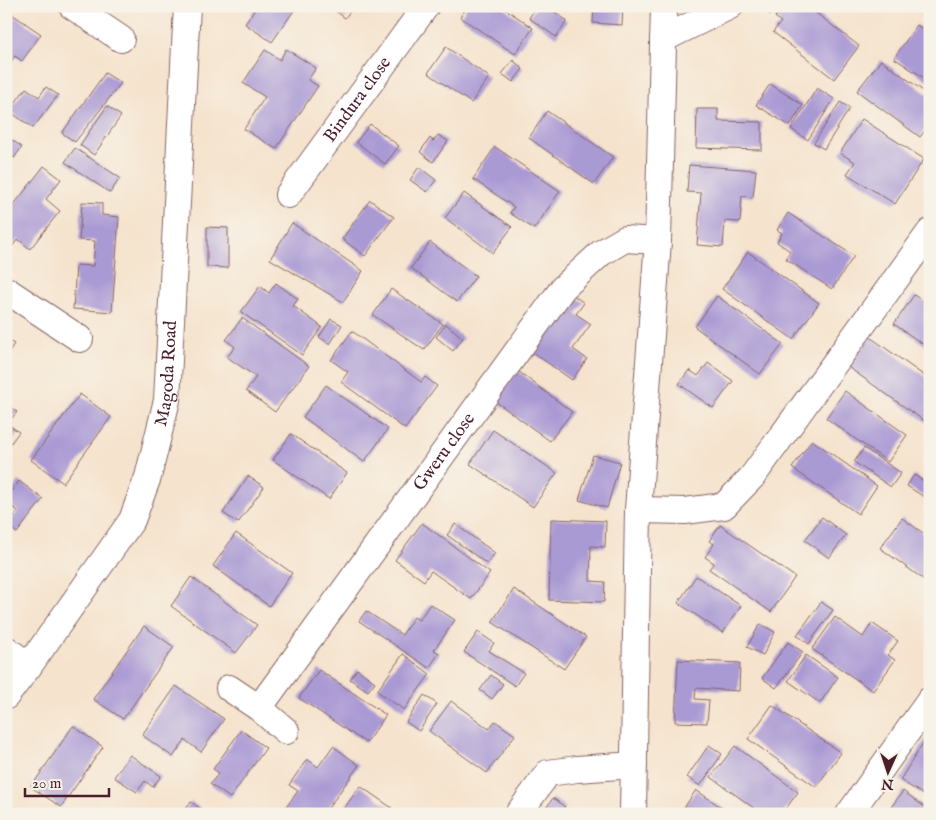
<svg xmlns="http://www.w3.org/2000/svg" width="936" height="820" viewBox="0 0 936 820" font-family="'IM FELL English',serif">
  <rect width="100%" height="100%" fill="#f7f3e8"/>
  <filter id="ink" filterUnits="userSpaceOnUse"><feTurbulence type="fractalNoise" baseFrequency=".02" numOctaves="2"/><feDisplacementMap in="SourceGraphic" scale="10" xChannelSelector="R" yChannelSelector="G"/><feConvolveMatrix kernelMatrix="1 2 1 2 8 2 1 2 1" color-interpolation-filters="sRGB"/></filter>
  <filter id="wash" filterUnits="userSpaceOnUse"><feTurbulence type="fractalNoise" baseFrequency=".0096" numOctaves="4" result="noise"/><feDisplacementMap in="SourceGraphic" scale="20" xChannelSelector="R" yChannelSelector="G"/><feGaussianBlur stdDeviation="1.12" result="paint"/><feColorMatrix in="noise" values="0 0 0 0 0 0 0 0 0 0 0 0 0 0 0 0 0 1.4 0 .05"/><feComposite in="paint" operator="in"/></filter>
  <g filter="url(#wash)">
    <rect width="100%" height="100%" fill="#f5e3cd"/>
    <g id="blocks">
      <g fill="#aa9ad4">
        <path d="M257,6H297L272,42L245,24Z"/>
        <path d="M329,6H354L345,18Z"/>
        <path d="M468,6H501L533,28L515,54L460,17Z"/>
        <path d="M537,6H547L567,21L556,37L529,18Z"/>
        <path d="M594,6H623L622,25L593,23Z"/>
        <path d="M759,6H778L771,15Z"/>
        <path d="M783,6H807L859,46L834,79L773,32L781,22L775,17Z"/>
        <path d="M9,12L41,34L22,61L15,56L6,68V16Z"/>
        <path d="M917,25L930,34V82L894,58Z"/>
        <path d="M446,47L489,77L471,103L428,73Z"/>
        <path d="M286,49L316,68L308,80L318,86L276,149L244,129L265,97L243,83L265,50L280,60Z"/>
        <path d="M513,60L523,69L513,82L502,74Z"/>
        <path d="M881,60L930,96V124L920,137L857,91Z"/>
        <path d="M105,73L121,83L75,142L62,133Z"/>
        <path d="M770,84L803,105L790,126L756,105Z"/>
        <path d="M46,87L58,95L33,128L9,111L26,88L39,97Z"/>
        <path d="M817,88L834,99L808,140L791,129Z"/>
        <path d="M840,102L850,108L824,149L814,143Z"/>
        <path d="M107,106L121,116L94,155L80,145Z"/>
        <path d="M697,109H718V121L762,122V150L696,148Z"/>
        <path d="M547,111L613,157L594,184L529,138Z"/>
        <path d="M862,119L924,159L895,204L847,174L855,162L840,153Z"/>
        <path d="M370,124L399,146L385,164L356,142Z"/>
        <path d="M438,135L448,141L433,162L420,152L430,138L433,141Z"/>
        <path d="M6,136L22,147L14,158L6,152Z"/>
        <path d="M495,147L560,191L534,229L510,213L514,207L473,179Z"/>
        <path d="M75,148L120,178L110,193L65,162Z"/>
        <path d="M689,165L756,170L753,197L742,196L740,222L725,221L723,247L697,245L701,193L687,192Z"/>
        <path d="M44,166L61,179L46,199L60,211L30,249L18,239L6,254V215Z"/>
        <path d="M419,167L436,180L427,192L410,180Z"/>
        <path d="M464,193L512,227L493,253L445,218Z"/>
        <path d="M370,200L394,217L365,256L342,239Z"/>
        <path d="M82,202L102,203V215L119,217L112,312L73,309L76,265L93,266L95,241L79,240Z"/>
        <path d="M788,213L854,256L832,289L786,259L790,251L777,242L782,233L777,230Z"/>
        <path d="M292,223L363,271L343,302L270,259Z"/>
        <path d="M207,227L228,228V268L207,267Z"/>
        <path d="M430,242L476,276L457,302L411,268Z"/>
        <path d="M748,252L819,303L793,339L722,289Z"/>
        <path d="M276,283L298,299L293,306L322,327L302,355L241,312L260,286L269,293Z"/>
        <path d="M391,289L443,324L424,350L373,315Z"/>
        <path d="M569,292L584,303L576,314L591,324L573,349L587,359L572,380L528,349Z"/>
        <path d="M914,295L930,306V349L894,324Z"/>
        <path d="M717,296L783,344L760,374L695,327Z"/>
        <path d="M242,318L309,366L275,412L246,391L256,377L227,357L235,347L226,340Z"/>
        <path d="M331,319L342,325L330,344L319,337Z"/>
        <path d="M446,324L463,338L453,351L436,337Z"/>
        <path d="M352,331L421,382L425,377L437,386L405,429L341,382L348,372L331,360Z"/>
        <path d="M870,337L930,380V425L848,367Z"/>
        <path d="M6,338L14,344L6,356Z"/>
        <path d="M708,363L733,381L713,408L679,384L689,370L698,376Z"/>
        <path d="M518,371L572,412L550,441L495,401Z"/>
        <path d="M326,385L388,429L364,462L303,417Z"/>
        <path d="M845,391L907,435L888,462L826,418Z"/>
        <path d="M80,394L111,417L63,483L31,460Z"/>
        <path d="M6,404L17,412L7,424L19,432L10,444L6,441Z"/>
        <path d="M493,430L557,473L533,507L470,464Z"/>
        <path d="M291,434L347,473L329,499L273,460Z"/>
        <path d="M812,440L877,486L858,514L792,468Z"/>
        <path d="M864,448L901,473L891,487L854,462Z"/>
        <path d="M593,455L620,462L607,508L579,500Z"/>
        <path d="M914,475L930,485V493L926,498L907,486Z"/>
        <path d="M248,476L264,487L238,523L223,513Z"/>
        <path d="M19,481L43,499L17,533L7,525L18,511L6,502V498Z"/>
        <path d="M822,517L846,535L829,558L805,540Z"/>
        <path d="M902,518L930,538V584L880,548Z"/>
        <path d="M551,519L606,521L605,547L591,546L590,581L605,582L604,602L549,600Z"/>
        <path d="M422,523L490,573L471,599L431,571L424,581L395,560Z"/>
        <path d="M455,524L495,553L487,564L447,535Z"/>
        <path d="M720,525L795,577L771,612L709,569L714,563L705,557L714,544L709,541Z"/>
        <path d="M236,533L292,573L269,606L213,566Z"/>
        <path d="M696,576L741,606L723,633L678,603Z"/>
        <path d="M191,577L257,625L236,653L171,606Z"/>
        <path d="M514,589L586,637L564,669L492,622Z"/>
        <path d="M821,602L833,610L809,644L797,635Z"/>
        <path d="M430,604L455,620L434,650L439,653L429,668L359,621L366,611L402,635L414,617L419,620Z"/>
        <path d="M835,617L863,637L872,623L898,641L888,655L895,660L873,691L812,649Z"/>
        <path d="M760,624L775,632L763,655L747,647Z"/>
        <path d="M144,626L174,647L123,719L93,699Z"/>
        <path d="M478,632L494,643L489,651L524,673L515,686L464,652Z"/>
        <path d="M788,642L803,652L776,688L762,678Z"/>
        <path d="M403,654L430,674L404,710L377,691Z"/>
        <path d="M806,655L838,677L820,703L788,681Z"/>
        <path d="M678,660L740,663L739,691L696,688L695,699L709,700L707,723L675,722Z"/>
        <path d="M357,669L375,682L368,691L350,679Z"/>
        <path d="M319,670L386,715L366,743L299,698Z"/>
        <path d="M491,675L503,684L492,699L480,690Z"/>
        <path d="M176,686L224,719L201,752L185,740L173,757L142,735Z"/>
        <path d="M424,695L437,704L419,731L406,722Z"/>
        <path d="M451,701L489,729L495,721L515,735L487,773L429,731Z"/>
        <path d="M772,705L841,753L816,787L748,739Z"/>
        <path d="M73,726L103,747L61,807L31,787Z"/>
        <path d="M241,730L266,748L230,798L210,784L219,773L213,769Z"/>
        <path d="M925,740L930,743V799L900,780Z"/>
        <path d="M709,745L722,754L700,786L687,777Z"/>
        <path d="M333,746L359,765L324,814H281L298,791L289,785L307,759L318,767Z"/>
        <path d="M735,746L798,792L782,814H762L711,777Z"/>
        <path d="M130,755L161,776L153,787L145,781L137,792L114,777Z"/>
        <path d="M360,786L392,808L388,814H340Z"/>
        <path d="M696,790L731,814H680Z"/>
        <path d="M903,791L930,811V814H886Z"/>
        <path d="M553,798L565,807L560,814H542Z"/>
        <path d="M191,802L209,814H182Z"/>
      </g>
    </g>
  </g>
  <g filter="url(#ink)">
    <use href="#blocks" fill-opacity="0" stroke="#866464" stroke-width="1"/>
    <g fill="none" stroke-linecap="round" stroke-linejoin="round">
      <defs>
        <g id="minor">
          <path d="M72,6L121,39"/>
          <path d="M663,39L730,6"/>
          <path id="s1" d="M288,195L426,6"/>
          <path d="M6,290L80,339"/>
          <path d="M638,510L685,511L724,506L752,477L930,232"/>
          <path d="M6,649L29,666"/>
          <path d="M229,688L259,708L286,731"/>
          <path id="s2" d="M6,696L29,666L132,520L148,477L167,400L187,6"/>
          <path id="s3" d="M259,708L563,288L601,253L625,239L658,241"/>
          <path d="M518,814L548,773L577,769L634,765"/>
          <path d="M633,814L638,510L658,241L664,6"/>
          <path d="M849,814L930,700"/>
        </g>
      </defs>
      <use href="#minor" stroke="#866464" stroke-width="28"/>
      <use href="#minor" stroke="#fff" stroke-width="26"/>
    </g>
  </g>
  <g text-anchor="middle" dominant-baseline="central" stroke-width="4.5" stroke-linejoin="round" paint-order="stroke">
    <g font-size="18" fill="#4a1f2b" stroke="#f7f3e8">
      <text stroke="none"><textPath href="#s1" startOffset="118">Bindura close</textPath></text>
      <text stroke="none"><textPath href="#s2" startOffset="368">Magoda Road</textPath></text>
      <text stroke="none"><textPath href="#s3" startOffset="316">Gweru close</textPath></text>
    </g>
  </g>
  <rect width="936" height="820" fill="none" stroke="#f7f3e8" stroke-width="25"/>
  <g transform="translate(888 772) rotate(183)" stroke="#f7f3e8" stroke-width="4" paint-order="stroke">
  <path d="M0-4L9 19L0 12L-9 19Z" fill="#4a1f2b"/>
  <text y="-8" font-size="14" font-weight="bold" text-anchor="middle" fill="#4a1f2b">N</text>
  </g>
  <path d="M25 788v8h84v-8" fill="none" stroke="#4a1f2b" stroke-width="2.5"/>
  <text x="32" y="788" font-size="15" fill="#4a1f2b" stroke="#f7f3e8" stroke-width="4" paint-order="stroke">20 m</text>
</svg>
